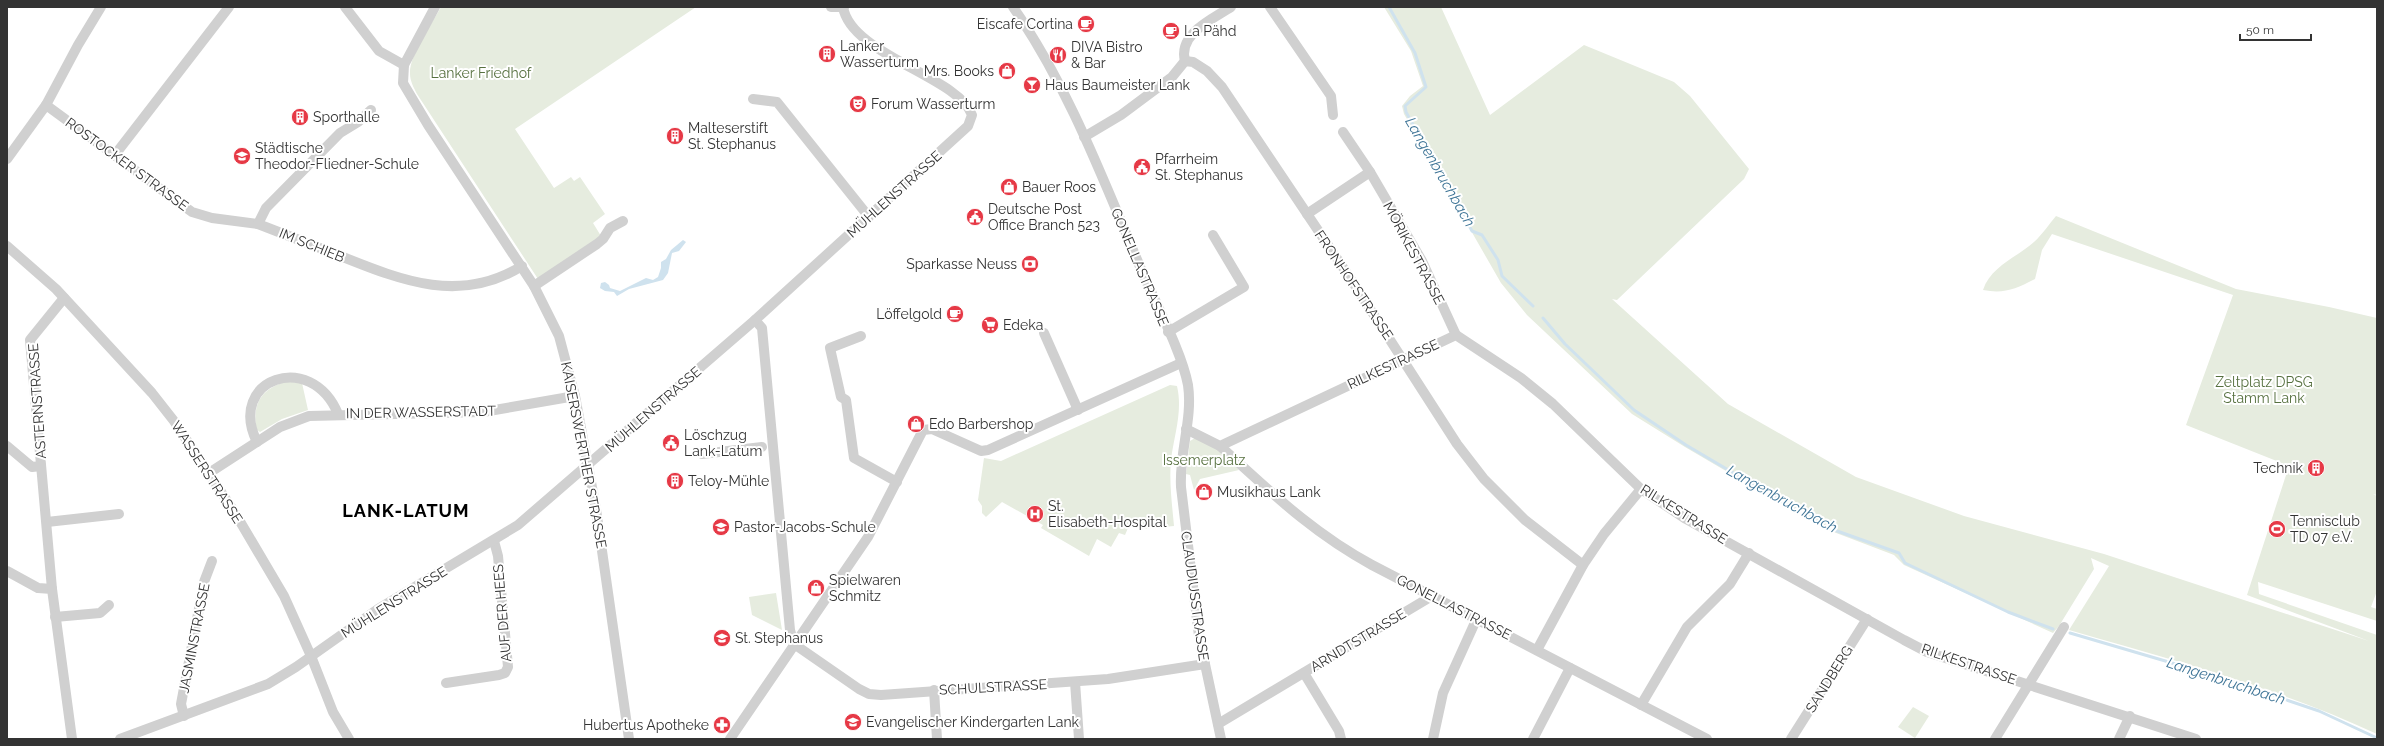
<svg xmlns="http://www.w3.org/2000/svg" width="2384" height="746" viewBox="0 0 2384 746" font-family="Raleway,sans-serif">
  <rect width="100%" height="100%" fill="#fff"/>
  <g fill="#e6ecdf">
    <path d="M441,7H696L515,129L554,188L571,177L574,181L580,177L605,214L593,223L601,236L538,279L417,94C414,88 410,81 410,74C409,55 432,24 441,7Z"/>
    <path d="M1384,7H1441L1490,115L1584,45L1674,82L1690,96L1749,169L1744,179L1617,300L1612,299L1728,404L1856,477L1964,516L2104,554L2369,641L2247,595L2289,466L2186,425L2233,295L2052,234L2042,250L2035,279C2016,289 2004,294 1983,290C1991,266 2016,258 2034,242C2042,235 2049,224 2056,216L2236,289L2329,307L2377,318V495L2373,494L2377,496V591L2371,607L2377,609V621L2258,582L2259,594L2377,635V734C2278,688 2173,660 2069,630L2109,566L2091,558L2094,569L2059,626L2053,633L1904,565L1894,555L1823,528L1685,447L1632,414L1527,315L1501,283L1404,114L1402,106L1410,96L1423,86L1411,51Z"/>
    <path d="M288,381L302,383L308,410L282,419L260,432L256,429C253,402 261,389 288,381Z"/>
    <path d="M1170,385L1177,386C1183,412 1174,435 1171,460C1169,482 1172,504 1174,526L1142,529L1141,519L1131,521L1125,535L1119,533L1111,547L1097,539L1089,556L1041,528L1043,525L1002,502L986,517L982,513V506L978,500L984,458L1001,461Z"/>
    <path d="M1195,438L1216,447L1239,470L1200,479L1194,490L1190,475L1186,474L1190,441Z"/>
    <path d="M776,593L782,630L752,615L749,597Z"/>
    <path d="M1913,707L1929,716L1915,738L1898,727Z"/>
  </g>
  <path fill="#cfe2ee" d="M683,240L686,242L679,251L672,253L668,273L663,280L629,289L617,296L614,292L605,291L600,288L601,283L605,282L609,285L610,288L620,291L646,278L653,280L658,277L661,268V262L666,259L671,250Z"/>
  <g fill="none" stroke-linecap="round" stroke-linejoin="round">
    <g stroke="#cfe2ee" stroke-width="3">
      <path d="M1389,7L1415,53L1426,87L1405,106L1406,112L1472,231L1482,235L1498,260L1502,276L1533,306"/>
      <path d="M1543,318L1565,344L1634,410L1686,445L1823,526L1899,553L1905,563L2008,612L2053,629"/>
      <path d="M2070,633L2213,675L2319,711L2377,738"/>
    </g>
    <g stroke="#d0d0d0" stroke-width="10">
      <path d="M345,7L379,51L404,65"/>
      <path d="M435,7L404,65L403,83L428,125L534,286L559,336L575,396L596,509L629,739"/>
      <path d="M831,7H844"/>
      <path d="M1013,7C1070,89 1105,185 1144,276C1157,306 1182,353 1188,385C1193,419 1179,452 1181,487L1199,636L1221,739"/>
      <path d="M1270,7L1331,96L1333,115"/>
      <path d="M1185,61C1178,34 1211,20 1231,7"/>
      <path d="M753,99L777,102L869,217"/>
      <path d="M46,105L192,212L212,218L258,224"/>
      <path d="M371,110L358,122L340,133L266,208L258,224C286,235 314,246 343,257C403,281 461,304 522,266"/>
      <path d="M1343,132L1370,172L1422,261L1456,335"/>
      <path d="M1084,137L1121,115L1172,77L1185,61L1193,62L1207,71L1222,87L1354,284L1457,444L1484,479L1525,520L1583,565"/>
      <path d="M114,156L229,7"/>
      <path d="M7,159L46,105L78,45L101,7"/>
      <path d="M1307,214L1370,172"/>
      <path d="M7,246L56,289L152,393L174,421L235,513L284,596L311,656L333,712L349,739"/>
      <path d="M534,286L597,244L603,239L610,228L623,221"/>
      <path d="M755,320L762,328L790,630L794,644"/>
      <path d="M1168,332L1244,287L1213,235"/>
      <path d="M1044,333L1078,410"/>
      <path d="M861,336L830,348L841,397L846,400L854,458L897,482"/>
      <path d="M1186,429L1220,446L1456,335L1521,378L1553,404L1641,489L1686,519L1904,640L1927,652L2196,739"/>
      <path d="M257,442C226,379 311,349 338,414"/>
      <path d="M7,446L32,467L41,466"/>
      <path d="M1220,446C1270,491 1311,532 1372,565L1707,739"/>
      <path d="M702,454L762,447"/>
      <path d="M209,473L280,427L309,416L483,412L575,396"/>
      <path d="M47,522L119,514"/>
      <path d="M7,571L38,588L52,589L72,739"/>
      <path d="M52,589L30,340L64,298"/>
      <path d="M55,617L100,613L109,605"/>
      <path d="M794,644L859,689L869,694L881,695L1108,679L1205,664"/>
      <path d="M1537,650L1583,565L1604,534L1641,489"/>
      <path d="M1304,673L1339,731L1341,739"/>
      <path d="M1075,682L1079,739"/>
      <path d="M446,683L499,675L505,673L508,667L498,556L494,541"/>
      <path d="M934,690L937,739"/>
      <path d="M1641,705L1687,627L1730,584L1749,553"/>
      <path d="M184,716L181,704L204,582L212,561"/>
      <path d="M1218,724L1432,596"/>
      <path d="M120,739L268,684L296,667L378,609L518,525L755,320L968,126L972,115C959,77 851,55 843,7"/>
      <path d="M730,739L868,537L923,430L932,429L981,451L988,450L1181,363"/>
      <path d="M1433,739L1443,693L1477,618"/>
      <path d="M1533,739L1570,668"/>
      <path d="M1791,739L1867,619"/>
      <path d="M1995,739L2064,627"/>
      <path d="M2119,739L2130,716"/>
    </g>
  </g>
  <defs>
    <symbol id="cafe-disc" viewBox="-11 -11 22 22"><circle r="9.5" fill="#e63946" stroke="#fff"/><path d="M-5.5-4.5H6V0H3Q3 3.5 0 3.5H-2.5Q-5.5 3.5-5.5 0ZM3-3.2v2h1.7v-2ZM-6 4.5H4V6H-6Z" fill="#fff"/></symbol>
    <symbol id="building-disc" viewBox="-11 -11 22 22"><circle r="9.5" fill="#e63946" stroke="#fff"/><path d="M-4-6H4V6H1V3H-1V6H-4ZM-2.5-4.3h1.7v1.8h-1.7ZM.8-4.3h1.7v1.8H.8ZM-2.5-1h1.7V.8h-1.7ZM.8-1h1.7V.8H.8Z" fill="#fff"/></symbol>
    <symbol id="restaurant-disc" viewBox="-11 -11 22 22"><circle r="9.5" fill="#e63946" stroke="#fff"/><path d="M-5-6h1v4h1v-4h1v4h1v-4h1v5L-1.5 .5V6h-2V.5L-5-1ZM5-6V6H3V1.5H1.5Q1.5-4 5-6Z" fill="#fff"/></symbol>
    <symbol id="shop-disc" viewBox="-11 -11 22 22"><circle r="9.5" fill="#e63946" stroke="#fff"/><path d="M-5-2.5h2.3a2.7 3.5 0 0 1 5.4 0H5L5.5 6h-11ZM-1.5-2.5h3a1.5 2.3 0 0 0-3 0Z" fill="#fff"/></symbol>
    <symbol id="bar-disc" viewBox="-11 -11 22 22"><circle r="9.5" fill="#e63946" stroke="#fff"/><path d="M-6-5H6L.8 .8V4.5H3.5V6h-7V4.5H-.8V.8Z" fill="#fff"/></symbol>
    <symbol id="theatre-disc" viewBox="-11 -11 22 22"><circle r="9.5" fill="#e63946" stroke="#fff"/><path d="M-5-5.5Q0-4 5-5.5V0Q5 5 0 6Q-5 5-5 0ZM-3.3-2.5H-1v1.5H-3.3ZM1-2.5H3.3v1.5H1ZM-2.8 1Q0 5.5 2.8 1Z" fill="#fff"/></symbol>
    <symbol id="school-disc" viewBox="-11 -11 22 22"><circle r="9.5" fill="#e63946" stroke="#fff"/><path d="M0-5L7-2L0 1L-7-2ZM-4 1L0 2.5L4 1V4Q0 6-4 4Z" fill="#fff"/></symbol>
    <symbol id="civic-disc" viewBox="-11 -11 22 22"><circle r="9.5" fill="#e63946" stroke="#fff"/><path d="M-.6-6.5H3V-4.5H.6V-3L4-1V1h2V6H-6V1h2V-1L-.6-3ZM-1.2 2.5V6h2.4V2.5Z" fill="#fff"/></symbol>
    <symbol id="bank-disc" viewBox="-11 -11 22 22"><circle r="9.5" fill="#e63946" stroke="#fff"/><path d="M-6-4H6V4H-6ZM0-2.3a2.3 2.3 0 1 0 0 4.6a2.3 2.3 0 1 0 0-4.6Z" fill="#fff"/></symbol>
    <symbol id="supermarket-disc" viewBox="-11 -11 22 22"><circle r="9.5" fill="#e63946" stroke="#fff"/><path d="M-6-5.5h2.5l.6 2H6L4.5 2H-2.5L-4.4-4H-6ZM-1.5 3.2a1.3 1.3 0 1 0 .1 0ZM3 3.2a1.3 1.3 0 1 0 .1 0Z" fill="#fff"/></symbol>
    <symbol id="hospital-disc" viewBox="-11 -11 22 22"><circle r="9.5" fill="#e63946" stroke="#fff"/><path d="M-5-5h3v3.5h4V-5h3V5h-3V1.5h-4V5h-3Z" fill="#fff"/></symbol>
    <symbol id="stadium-disc" viewBox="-11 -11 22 22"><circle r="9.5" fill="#e63946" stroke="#fff"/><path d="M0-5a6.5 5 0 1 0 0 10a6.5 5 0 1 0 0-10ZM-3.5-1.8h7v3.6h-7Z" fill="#fff"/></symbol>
    <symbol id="pharmacy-disc" viewBox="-11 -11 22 22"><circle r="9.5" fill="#e63946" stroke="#fff"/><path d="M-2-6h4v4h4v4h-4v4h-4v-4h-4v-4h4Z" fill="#fff"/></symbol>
  </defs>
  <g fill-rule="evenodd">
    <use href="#cafe-disc" x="1076" y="14" width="20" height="20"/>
    <use href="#cafe-disc" x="1161" y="21" width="20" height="20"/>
    <use href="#building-disc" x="817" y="44" width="20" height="20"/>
    <use href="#restaurant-disc" x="1048" y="45" width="20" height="20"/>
    <use href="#shop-disc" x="997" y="61" width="20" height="20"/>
    <use href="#bar-disc" x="1022" y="75" width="20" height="20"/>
    <use href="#theatre-disc" x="848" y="94" width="20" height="20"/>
    <use href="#building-disc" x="290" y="107" width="20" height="20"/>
    <use href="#building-disc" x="665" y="126" width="20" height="20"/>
    <use href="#school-disc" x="232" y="146" width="20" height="20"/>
    <use href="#civic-disc" x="1132" y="157" width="20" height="20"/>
    <use href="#shop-disc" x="999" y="177" width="20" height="20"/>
    <use href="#civic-disc" x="965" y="207" width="20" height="20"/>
    <use href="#bank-disc" x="1020" y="254" width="20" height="20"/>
    <use href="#cafe-disc" x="945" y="304" width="20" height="20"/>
    <use href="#supermarket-disc" x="980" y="315" width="20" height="20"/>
    <use href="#shop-disc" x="906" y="414" width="20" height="20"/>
    <use href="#civic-disc" x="661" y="433" width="20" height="20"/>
    <use href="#building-disc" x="2306" y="458" width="20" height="20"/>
    <use href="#building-disc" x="665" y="471" width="20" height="20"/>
    <use href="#shop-disc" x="1194" y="482" width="20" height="20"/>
    <use href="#hospital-disc" x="1025" y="504" width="20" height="20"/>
    <use href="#school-disc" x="711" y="517" width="20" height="20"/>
    <use href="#stadium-disc" x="2267" y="519" width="20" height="20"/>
    <use href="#shop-disc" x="806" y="578" width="20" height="20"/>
    <use href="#school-disc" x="712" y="628" width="20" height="20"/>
    <use href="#school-disc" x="843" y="712" width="20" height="20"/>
    <use href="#pharmacy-disc" x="712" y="715" width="20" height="20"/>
  </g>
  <g text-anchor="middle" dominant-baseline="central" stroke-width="4" stroke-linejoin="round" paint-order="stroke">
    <g font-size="14" fill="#333" stroke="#fff" text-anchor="start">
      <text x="1073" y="24" text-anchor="end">Eiscafe Cortina</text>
      <text x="1184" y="31">La Pähd</text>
      <text x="840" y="46">Lanker<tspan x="840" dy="16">Wasserturm</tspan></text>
      <text x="1071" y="47">DIVA Bistro<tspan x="1071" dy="16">&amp; Bar</tspan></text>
      <text x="994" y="71" text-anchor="end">Mrs. Books</text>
      <text x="1045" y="85">Haus Baumeister Lank</text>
      <text x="871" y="104">Forum Wasserturm</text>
      <text x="313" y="117">Sporthalle</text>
      <text x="688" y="128">Malteserstift<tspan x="688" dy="16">St. Stephanus</tspan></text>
      <text x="255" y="148">Städtische<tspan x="255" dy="16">Theodor-Fliedner-Schule</tspan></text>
      <text x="1155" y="159">Pfarrheim<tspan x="1155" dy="16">St. Stephanus</tspan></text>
      <text x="1022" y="187">Bauer Roos</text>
      <text x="988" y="209">Deutsche Post<tspan x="988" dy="16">Office Branch 523</tspan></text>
      <text x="1017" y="264" text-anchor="end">Sparkasse Neuss</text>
      <text x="942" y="314" text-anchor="end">Löffelgold</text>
      <text x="1003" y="325">Edeka</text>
      <text x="929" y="424">Edo Barbershop</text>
      <text x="684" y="435">Löschzug<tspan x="684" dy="16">Lank-Latum</tspan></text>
      <text x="2303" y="468" text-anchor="end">Technik</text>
      <text x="688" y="481">Teloy-Mühle</text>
      <text x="1217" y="492">Musikhaus Lank</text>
      <text x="1048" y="506">St.<tspan x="1048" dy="16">Elisabeth-Hospital</tspan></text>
      <text x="2290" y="521">Tennisclub<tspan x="2290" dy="16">TD 07 e.V.</tspan></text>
      <text x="734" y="527">Pastor-Jacobs-Schule</text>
      <text x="829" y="580">Spielwaren<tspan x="829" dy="16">Schmitz</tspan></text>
      <text x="735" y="638">St. Stephanus</text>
      <text x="866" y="722">Evangelischer Kindergarten Lank</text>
      <text x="709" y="725" text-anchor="end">Hubertus Apotheke</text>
    </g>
    <g font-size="14" fill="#56703f" stroke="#fff">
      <text x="481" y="73">Lanker Friedhof</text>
      <text x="2264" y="382">Zeltplatz DPSG<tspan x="2264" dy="16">Stamm Lank</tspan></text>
      <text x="1204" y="460">Issemerplatz</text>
    </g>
    <g font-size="14" fill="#333" stroke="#fff">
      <text transform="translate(127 164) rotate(36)">ROSTOCKER STRASSE</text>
      <text transform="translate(894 194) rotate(-42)">MÜHLENSTRASSE</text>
      <text transform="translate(312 245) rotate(22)">IM SCHIEB</text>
      <text transform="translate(1414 253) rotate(62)">MÖRIKESTRASSE</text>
      <text transform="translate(1140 267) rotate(67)">GONELLASTRASSE</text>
      <text transform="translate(1354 285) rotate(56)">FRONHOFSTRASSE</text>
      <text transform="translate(1393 364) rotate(-25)">RILKESTRASSE</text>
      <text transform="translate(37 401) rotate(-94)">ASTERNSTRASSE</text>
      <text transform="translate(653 409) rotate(-41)">MÜHLENSTRASSE</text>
      <text transform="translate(421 412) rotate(-1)">IN DER WASSERSTADT</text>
      <text transform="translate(584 455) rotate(79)">KAISERSWERTHER STRASSE</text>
      <text transform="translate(207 472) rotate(57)">WASSERSTRASSE</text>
      <text transform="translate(1684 514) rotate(32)">RILKESTRASSE</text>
      <text transform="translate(1195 596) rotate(82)">CLAUDIUSSTRASSE</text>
      <text transform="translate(394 602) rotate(-32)">MÜHLENSTRASSE</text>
      <text transform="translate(1454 607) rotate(27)">GONELLASTRASSE</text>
      <text transform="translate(502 613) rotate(-95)">AUF DER HEES</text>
      <text transform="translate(194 638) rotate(-79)">JASMINSTRASSE</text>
      <text transform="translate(1358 640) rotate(-31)">ARNDTSTRASSE</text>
      <text transform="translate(1969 664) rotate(19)">RILKESTRASSE</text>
      <text transform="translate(1829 679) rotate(-58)">SANDBERG</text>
      <text transform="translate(993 687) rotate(-3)">SCHULSTRASSE</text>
    </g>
    <g font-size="15" font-style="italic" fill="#3f7597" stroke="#fff">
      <text transform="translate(1440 172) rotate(60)">Langenbruchbach</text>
      <text transform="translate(1782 499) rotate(29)">Langenbruchbach</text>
      <text transform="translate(2226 681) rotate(18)">Langenbruchbach</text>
    </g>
    <g font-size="18" font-weight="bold" letter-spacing="1" fill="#000" stroke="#fff">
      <text x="406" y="510">LANK-LATUM</text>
    </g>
  </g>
  <rect width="2384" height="746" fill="none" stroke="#333333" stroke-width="16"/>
  <path d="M2240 34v6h71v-6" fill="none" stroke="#333333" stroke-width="2"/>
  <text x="2246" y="34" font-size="12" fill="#333333" stroke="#ffffff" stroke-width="3" paint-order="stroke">50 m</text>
</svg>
